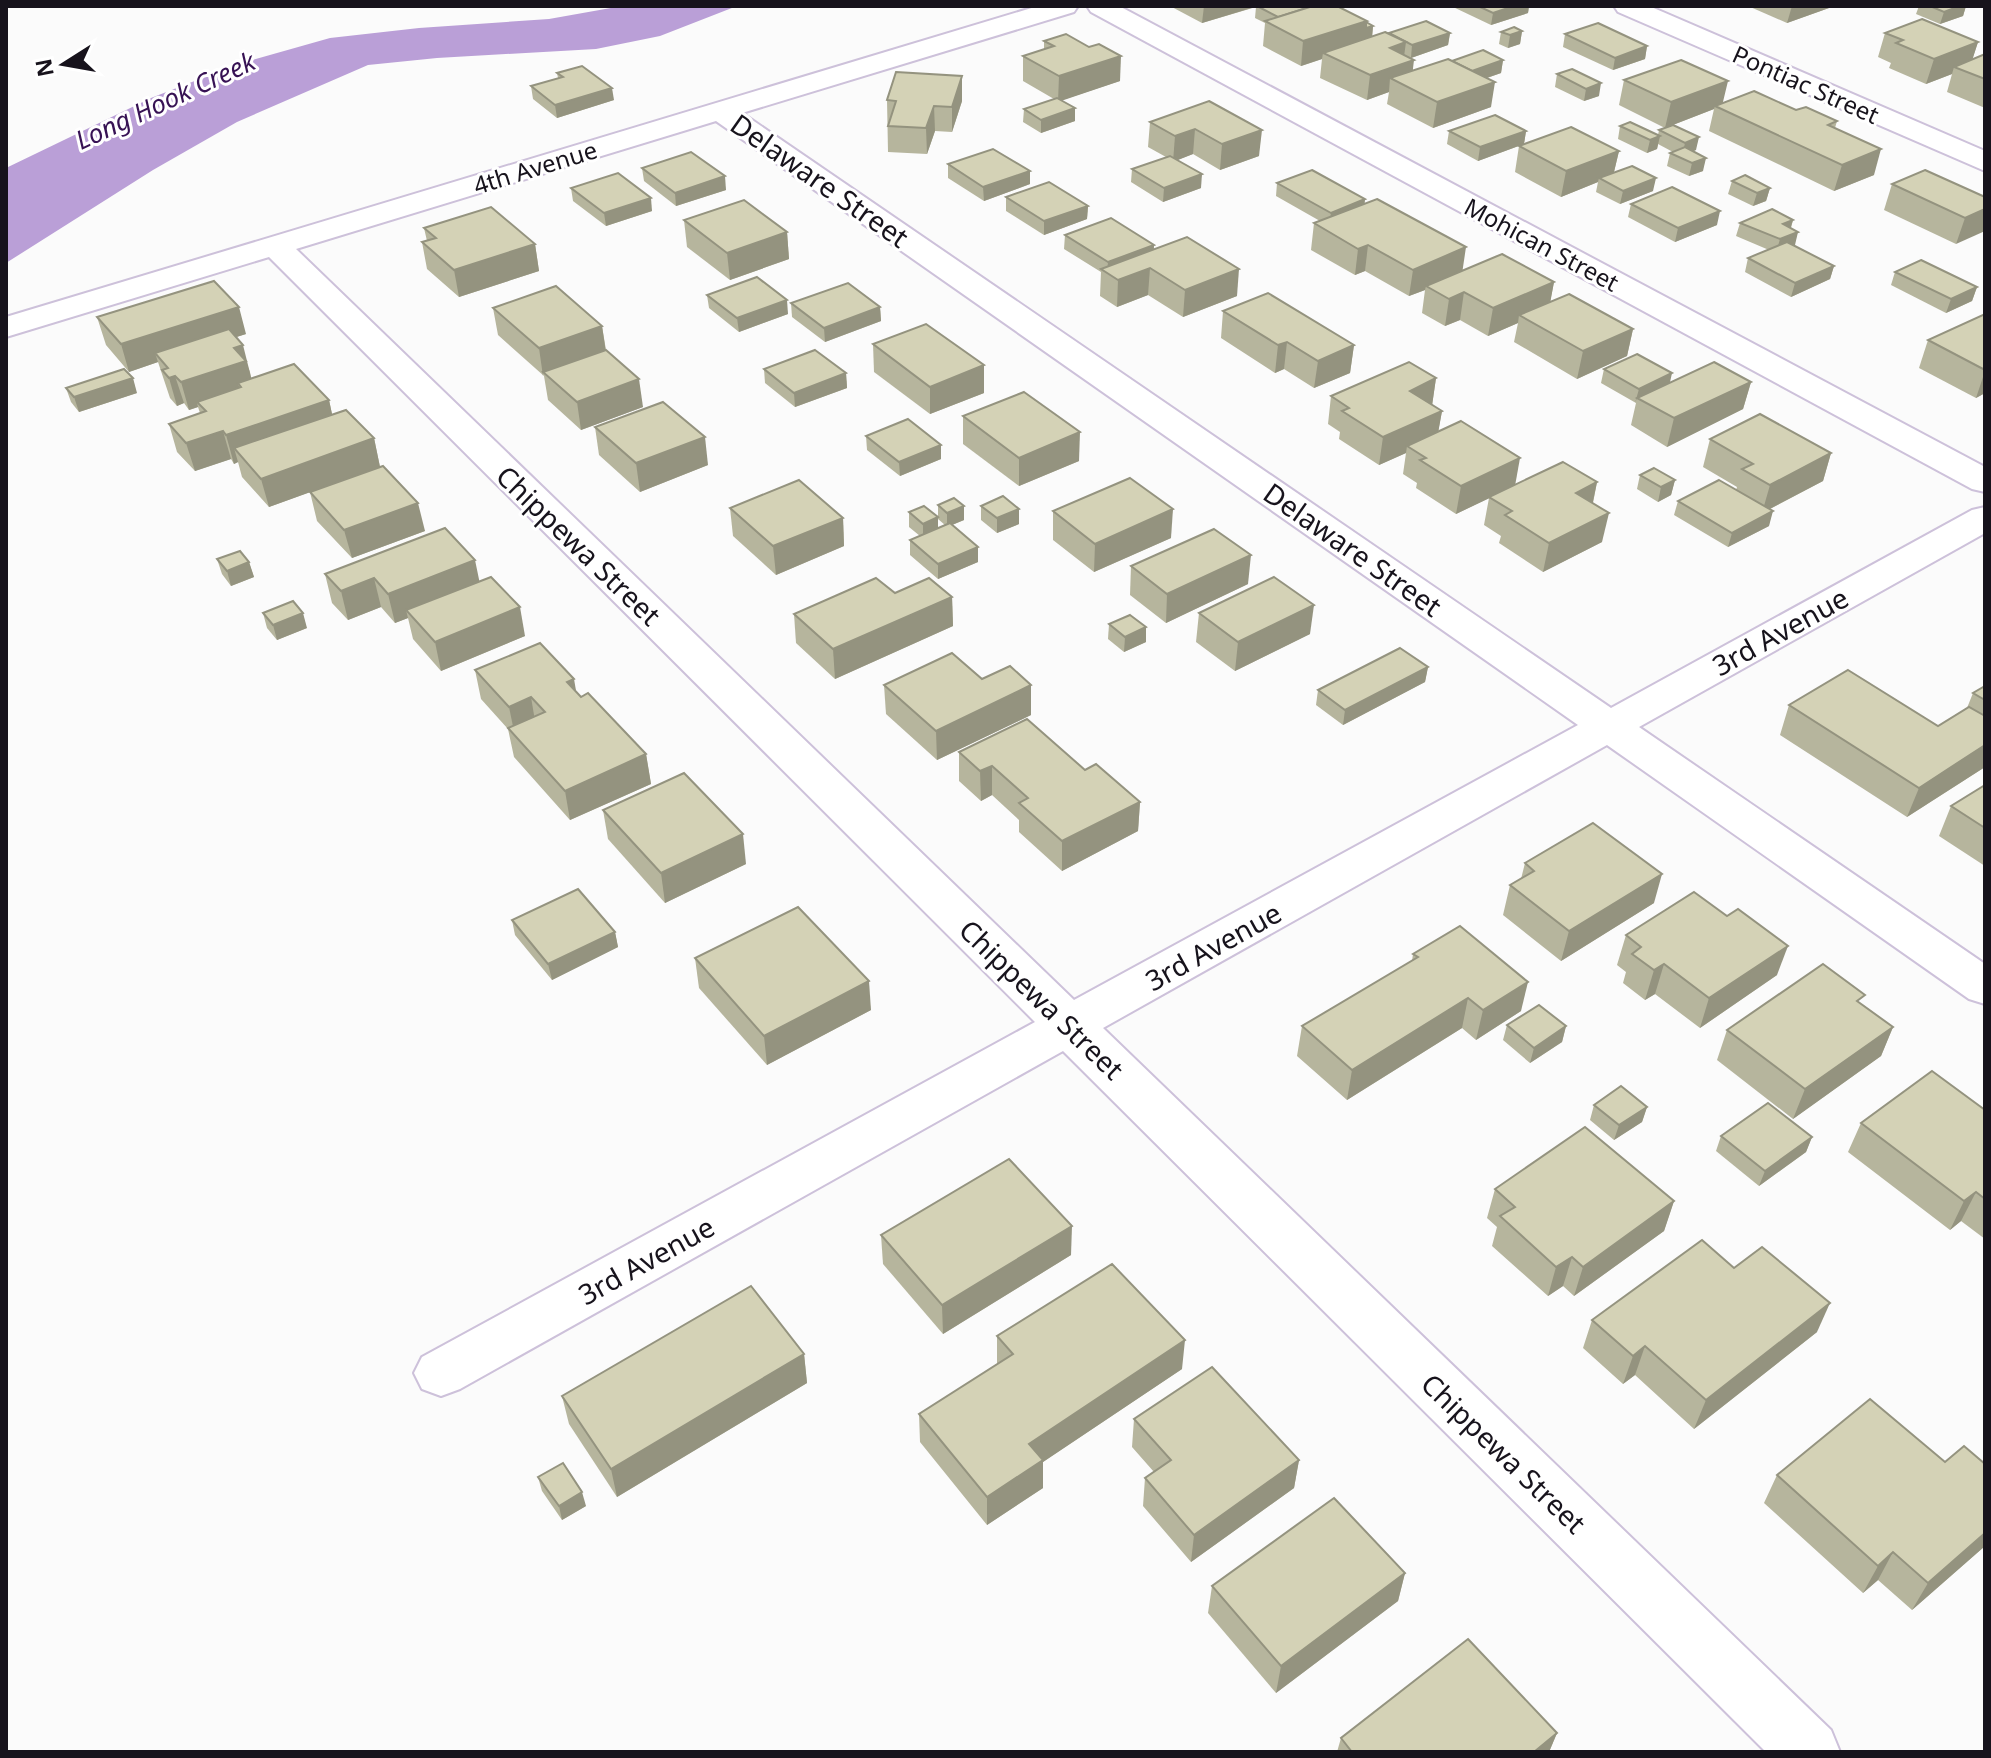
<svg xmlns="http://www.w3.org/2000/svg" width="1991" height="1758" viewBox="0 0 1991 1758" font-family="'Noto Sans',sans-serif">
  <rect width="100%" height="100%" fill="#fbfbfb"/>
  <path fill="#ba9fd7" d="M622,6H737L660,36L596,49L437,58L368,65L237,122L153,170L6,263V168L151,98L238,64L330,38L419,28L549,19Z"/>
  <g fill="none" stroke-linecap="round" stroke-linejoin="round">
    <defs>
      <g id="street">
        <path d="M1038,6H1078L1074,12L742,113L1611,708L1972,510L1985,507V533L1639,727L1985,964V1004L1969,999L1607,745L1103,1028L1831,1730L1840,1752H1766L1063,1051L460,1389L441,1396L422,1389L414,1373L422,1357L1035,1022L269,257L6,337V317ZM716,121L1578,725L1074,1000L296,249Z"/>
        <path d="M1087,6H1119L1985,467V492L1972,489L1091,12Z"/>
        <path d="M1614,6H1649L1985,151V171L1618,12Z"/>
      </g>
    </defs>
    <use href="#street" stroke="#cdc1da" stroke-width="4"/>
    <use href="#street" fill="#fff" fill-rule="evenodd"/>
  </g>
  <g fill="#b6b59d" fill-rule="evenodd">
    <path d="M1170,6H1337L1373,26L1372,37L1389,34L1450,33L1448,45L1411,58L1413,71L1452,61L1503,60L1501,73L1487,78L1491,107L1433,128L1387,104L1389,92L1367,100L1320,78L1322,59L1301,66L1263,46L1265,23L1255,18L1256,7L1202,23Z"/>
    <path d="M1451,6H1529L1528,13L1491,25Z"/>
    <path d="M1748,6H1830L1829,8L1787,23Z"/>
    <path d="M1919,6H1966L1963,16L1940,24L1916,14Z"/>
    <path d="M1522,31L1520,44L1508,48L1499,44L1501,32Z"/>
    <path d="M1885,33L1978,42L1972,60L1985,54V108L1947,92L1952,74L1926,84L1889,68L1891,63L1878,57Z"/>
    <path d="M1565,34L1647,46L1645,59L1613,70L1563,47Z"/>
    <path d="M1044,41L1120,81L1062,100L1075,121L1041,133L1023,122L1024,109L1054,99L1023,81V56L1044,49Z"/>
    <path d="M1572,69L1599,96L1584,101L1555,87L1557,74Z"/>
    <path d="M557,73L614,100L557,118L533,99L531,86L558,78Z"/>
    <path d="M962,76V101L952,132L935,131L927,154L888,152L887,100Z"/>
    <path d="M1624,80L1722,103L1796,110L1837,121L1835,128L1874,175L1834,191L1709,131L1714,109L1665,128L1619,105Z"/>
    <path d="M1209,101L1259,156L1220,170L1193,154L1177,160L1201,188L1163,202L1131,182L1132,169L1166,157L1148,147L1150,122Z"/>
    <path d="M1673,125L1696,150L1693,151L1703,171L1689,176L1667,166L1670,153L1673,152L1658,144L1657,149L1647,153L1618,139L1620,126L1658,135L1659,130Z"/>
    <path d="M1449,131H1526L1524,144L1478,161L1447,144Z"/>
    <path d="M1519,146L1619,151L1614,172L1653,191L1620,204L1596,192L1598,182L1561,197L1515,172Z"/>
    <path d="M948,164L1030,184L984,201L948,178Z"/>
    <path d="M642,168L726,190L676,206L644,181Z"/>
    <path d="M1732,181L1770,188L1766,201L1753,206L1728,194Z"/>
    <path d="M1277,183L1365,204L1463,270L1554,282L1550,302L1633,329L1627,356L1577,379L1514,342L1518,323L1488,336L1460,320L1445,326L1422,313L1425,290L1409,296L1365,271L1355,275L1311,250L1314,223L1320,221L1276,196Z"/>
    <path d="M1892,184L1985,197L1956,244L1884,210Z"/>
    <path d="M571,188L652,211L606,226L573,201Z"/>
    <path d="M1006,197L1088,206L1087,219L1044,235L1006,211Z"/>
    <path d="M1631,204L1717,225L1675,242L1628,217Z"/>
    <path d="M684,220L787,232L789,259L730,280L687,247Z"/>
    <path d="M1793,220L1791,228L1794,246L1834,266L1830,279L1791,297L1745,272L1748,258L1769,250L1736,236L1740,223Z"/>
    <path d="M424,228L535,244L539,271L459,297L427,269L422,242L427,241Z"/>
    <path d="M1065,235L1154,245V249L1237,296L1183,317L1148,295L1117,307L1100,296L1101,272L1064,249Z"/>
    <path d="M1895,272L1977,287L1972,301L1946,313L1891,285Z"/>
    <path d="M707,295L788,314L739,332L709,308Z"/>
    <path d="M791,303L880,307L881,321L825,342L792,317Z"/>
    <path d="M493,308L602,326L606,350L643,407L581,430L548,400L544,376L498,335Z"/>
    <path d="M1223,311L1354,345L1350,373L1314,388L1284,369L1275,373L1221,338Z"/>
    <path d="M1985,314V393L1976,398L1919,368L1928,340Z"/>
    <path d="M97,317L246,334L236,337L250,372L251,379L329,400L332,414L374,438L380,467L425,531L352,558L317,521L310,492L269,507L242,477L238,462L234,464L231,459L195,471L177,452L169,424L200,413L198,407L189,410L184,403L177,406L170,398L158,362L129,372L106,345Z"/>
    <path d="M873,344L984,365V393L930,414L874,372Z"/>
    <path d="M764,369L846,373L847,388L795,407L765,383Z"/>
    <path d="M1604,369L1670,382H1751L1743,409L1667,447L1631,425L1636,403L1601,383Z"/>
    <path d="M1436,378L1432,405L1442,411L1438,432L1515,485L1597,482L1593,503L1602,542L1543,572L1499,543L1501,536L1484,525L1489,498L1456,514L1416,488L1417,483L1403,474L1406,453L1379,465L1339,439L1340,432L1328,424L1331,396Z"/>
    <path d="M66,388L137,393L79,412L71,402Z"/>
    <path d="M963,416L1079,461L1019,486L963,444Z"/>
    <path d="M595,427L708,465L640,492L599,455Z"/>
    <path d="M866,436L941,459L900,476L867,450Z"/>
    <path d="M1710,439L1831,453L1823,481L1770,509L1769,526L1728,547L1674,515L1678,501L1736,490L1737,487L1703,467Z"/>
    <path d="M1640,475L1675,480L1671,495L1658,502L1637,489Z"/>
    <path d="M938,505L964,520L952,525L978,562L938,579L910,555V540L920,536L909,527V512L938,517ZM938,519L945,525L938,528Z"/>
    <path d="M981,506L1019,524L997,533L981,520Z"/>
    <path d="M730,508L843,518L844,546L776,575L733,536Z"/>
    <path d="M1053,511L1171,538L1094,572L1053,540Z"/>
    <path d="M217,559L249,562L254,577L231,586L222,574Z"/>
    <path d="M1131,566L1248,584L1166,623L1130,595Z"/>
    <path d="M325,574L479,581L525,636L441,671L413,639L408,618L395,623L381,607L348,620L332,603Z"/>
    <path d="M895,593L952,597L953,626L835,679L796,643L794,614Z"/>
    <path d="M263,613L307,628L277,640L267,628Z"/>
    <path d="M1199,613L1310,634L1235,671L1196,642Z"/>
    <path d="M1109,624L1146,642L1124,652L1108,639Z"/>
    <path d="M1428,667L1425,682L1343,725L1316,705L1318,690Z"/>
    <path d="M475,670L576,692L646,754L651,784L570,820L514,757L508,729L481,699Z"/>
    <path d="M982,679L1031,715L937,760L886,714L884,685Z"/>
    <path d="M1985,686V767L1907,817L1780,735L1789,705L1938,726L1967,708L1973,693Z"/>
    <path d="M959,752L1085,770L1140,802L1138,831L1062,871L1019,832V820L992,795L981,801L959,781Z"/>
    <path d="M1985,785V866L1939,836L1951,806Z"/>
    <path d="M603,810L746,864L665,903L608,839Z"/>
    <path d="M1525,863L1654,903L1561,961L1503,915L1510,885L1521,879Z"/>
    <path d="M512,920L615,932L618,947L552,980L515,935Z"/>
    <path d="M1626,935L1777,975L1700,1028L1655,994L1645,1000L1623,983L1626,972L1617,965Z"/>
    <path d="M1413,954L1521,1011L1476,1040L1462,1028L1347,1100L1297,1056L1302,1026L1412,961Z"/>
    <path d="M695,958L871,1010L767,1065L699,988Z"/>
    <path d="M1862,1004L1893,1027L1881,1056L1793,1119L1717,1060L1727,1030Z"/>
    <path d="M1507,1025L1566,1026L1562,1042L1530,1063L1503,1040Z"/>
    <path d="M1594,1105L1647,1107L1642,1122L1614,1140L1590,1120Z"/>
    <path d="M1985,1110V1239L1961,1221L1950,1230L1848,1152L1861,1123Z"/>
    <path d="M1721,1136L1812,1137L1806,1152L1759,1186L1716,1151Z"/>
    <path d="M1495,1189L1674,1201L1664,1231L1574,1296L1563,1286L1548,1296L1492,1246L1497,1227L1487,1218Z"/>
    <path d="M881,1235L1071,1255L943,1334L883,1264Z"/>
    <path d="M1592,1320L1817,1332L1694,1429L1635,1375L1623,1384L1583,1348Z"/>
    <path d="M997,1336L1182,1369L1043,1462V1488L987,1525L920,1442L919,1414L997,1364Z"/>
    <path d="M804,1354L807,1383L617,1497L569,1424L562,1396Z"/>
    <path d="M1134,1419L1299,1460L1294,1488L1191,1562L1143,1506L1145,1478L1154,1472L1132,1447Z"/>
    <path d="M1777,1475L1985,1546L1912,1610L1878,1580L1863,1593L1764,1503Z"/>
    <path d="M538,1477L586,1506L562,1520L542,1491Z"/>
    <path d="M1405,1573L1398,1601L1276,1693L1208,1613L1212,1586Z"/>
    <path d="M1557,1733L1549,1752H1337L1341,1738Z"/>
  </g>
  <g fill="#94937f">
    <path d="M1204,6H1258L1202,23Z"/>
    <path d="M1514,6H1529L1528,13L1491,25L1493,13Z"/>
    <path d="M1792,6H1830L1829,8L1787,23Z"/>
    <path d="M1960,6H1966L1963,16L1940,24L1944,12Z"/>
    <path d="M1367,21L1366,28L1373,26L1372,38L1323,53L1322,59L1301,66L1303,41Z"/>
    <path d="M1522,31L1520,44L1508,48L1510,35Z"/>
    <path d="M1450,33L1448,45L1411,58L1412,45Z"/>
    <path d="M1406,42L1403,64L1414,60L1411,85L1390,78L1389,92L1367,100L1370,75L1390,48Z"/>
    <path d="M1978,42L1970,67H1954L1952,74L1926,84L1934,59Z"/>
    <path d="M1647,46L1645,59L1613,70L1615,58Z"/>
    <path d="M1121,56L1120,81L1058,102L1059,76Z"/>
    <path d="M1503,60L1501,73L1469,84L1471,71Z"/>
    <path d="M962,76V101L952,132V107Z"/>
    <path d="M1728,81L1722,106H1715L1714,109L1665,128L1671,102Z"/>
    <path d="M1495,82L1491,107L1433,128L1437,102Z"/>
    <path d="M1601,83L1599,96L1584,101L1586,89Z"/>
    <path d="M612,88L614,100L557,118L555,105Z"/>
    <path d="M934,106L935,131L927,154L926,128Z"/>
    <path d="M1075,108V121L1041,133V120Z"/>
    <path d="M1195,129L1193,154L1173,162L1175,136Z"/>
    <path d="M1262,130L1259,156L1220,170L1222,144Z"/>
    <path d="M1526,131L1524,144L1478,161L1480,147Z"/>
    <path d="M1660,136L1657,149L1647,153L1650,140Z"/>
    <path d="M1699,137L1696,150L1682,156L1685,143Z"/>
    <path d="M1881,149L1874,175L1834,191L1842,165Z"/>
    <path d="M1619,151L1613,176L1599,178L1598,182L1561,197L1566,171Z"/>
    <path d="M1706,158L1703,171L1689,176L1692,163Z"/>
    <path d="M1030,171V184L984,201L983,187Z"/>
    <path d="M1202,174L1201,188L1163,202L1164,188Z"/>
    <path d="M725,176L726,190L676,206L675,193Z"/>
    <path d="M1656,178L1653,191L1620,204L1623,191Z"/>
    <path d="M1770,188L1766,201L1753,206L1757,193Z"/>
    <path d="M651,198L652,211L606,226L604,213Z"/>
    <path d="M1365,199L1364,213L1329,226L1331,213Z"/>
    <path d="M1088,206L1087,219L1044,235V221Z"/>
    <path d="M1985,209V231L1956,244L1965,218Z"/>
    <path d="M1720,211L1717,225L1675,242L1678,228Z"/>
    <path d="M1793,220L1789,233L1783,224Z"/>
    <path d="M787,232L789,259L730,280L727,253Z"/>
    <path d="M1798,232L1795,245L1776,253L1780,239Z"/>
    <path d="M535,244L539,271L459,297L454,270Z"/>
    <path d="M1154,245L1153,258L1107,273L1108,262Z"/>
    <path d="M1368,245L1365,271L1355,275L1358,249Z"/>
    <path d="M1466,247L1462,274L1426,286L1425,290L1409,296L1413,270Z"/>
    <path d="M1834,266L1830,279L1791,297L1795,283Z"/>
    <path d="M1150,268L1148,295L1117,307L1118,280Z"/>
    <path d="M1239,269L1237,296L1183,317L1185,290Z"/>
    <path d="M1554,282L1549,309L1519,315L1518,323L1488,336L1493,308Z"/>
    <path d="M1977,287L1972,301L1946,313L1951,299Z"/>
    <path d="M1464,292L1460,320L1445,326L1449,299Z"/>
    <path d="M787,300L788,314L739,332L737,318Z"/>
    <path d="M239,307L246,334L162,361L155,353L158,362L129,372L121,344Z"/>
    <path d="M880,307L881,321L825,342L824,328Z"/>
    <path d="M602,326L606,353L543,372V376L539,348Z"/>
    <path d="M1633,329L1627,356L1577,379L1583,351Z"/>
    <path d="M1287,342L1284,369L1275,373L1278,345Z"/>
    <path d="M243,345L254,389L241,387L238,383L241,393L197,402L198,407L189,410L181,382L234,348Z"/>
    <path d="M1354,345L1350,373L1314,388L1318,361Z"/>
    <path d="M984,365V393L930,414V387Z"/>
    <path d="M1985,371V393L1976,398Z"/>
    <path d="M846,373L847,388L795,407L794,393Z"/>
    <path d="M1672,373L1669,387L1637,398L1635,403L1639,389Z"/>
    <path d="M175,376L184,403L177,406L169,378Z"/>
    <path d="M133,378L137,393L79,412L74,397Z"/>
    <path d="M1436,378L1432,406L1410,391Z"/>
    <path d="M639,379L643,407L581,430L577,402Z"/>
    <path d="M1751,382L1743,409L1667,447L1674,418Z"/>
    <path d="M329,400L335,428L234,448L238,462L234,464L226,435Z"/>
    <path d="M1442,411L1437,439L1407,446L1406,453L1379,465L1383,437Z"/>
    <path d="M223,431L231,459L195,471L186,443Z"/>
    <path d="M1080,432L1079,461L1019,486V458Z"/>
    <path d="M705,437L708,465L640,492L636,463Z"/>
    <path d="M374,438L380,467L269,507L261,479Z"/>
    <path d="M941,445V459L900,476L899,462Z"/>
    <path d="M1831,453L1823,481L1762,513L1770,485Z"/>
    <path d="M1520,458L1515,486L1456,514L1461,486Z"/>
    <path d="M1675,480L1671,495L1658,502L1661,487Z"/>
    <path d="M1597,482L1591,511L1576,493Z"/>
    <path d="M418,503L425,531L352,558L344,530Z"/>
    <path d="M964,506V520L947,527V513Z"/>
    <path d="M1019,509V524L997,533V518Z"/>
    <path d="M1173,509L1171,538L1094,572L1095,544Z"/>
    <path d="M1773,511L1769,526L1728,547L1732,533Z"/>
    <path d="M1609,513L1602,542L1543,572L1549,543Z"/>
    <path d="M938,517V532L923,539V524Z"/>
    <path d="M843,518L844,546L776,575L773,546Z"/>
    <path d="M978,547V562L938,579V564Z"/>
    <path d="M1251,555L1248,584L1166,623L1167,594Z"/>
    <path d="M475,560L481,589L406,610L408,618L395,623L388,594Z"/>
    <path d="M249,562L254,577L231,586L227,571Z"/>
    <path d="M374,578L381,607L348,620L341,591Z"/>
    <path d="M952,597L953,626L835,679L833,649Z"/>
    <path d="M1314,605L1310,634L1235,671L1238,642Z"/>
    <path d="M520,607L525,636L441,671L435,642Z"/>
    <path d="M303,613L307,628L277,640L273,625Z"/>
    <path d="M1146,627V642L1124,652L1125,637Z"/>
    <path d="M1428,667L1425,682L1343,725L1345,710Z"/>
    <path d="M574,679L579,708L567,682Z"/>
    <path d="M1031,685V715L937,760L936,731Z"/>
    <path d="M531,697L536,727L515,736L509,707Z"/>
    <path d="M1985,745V767L1907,817L1919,788Z"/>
    <path d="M646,754L651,784L570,820L565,791Z"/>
    <path d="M992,766V795L981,801L980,771Z"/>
    <path d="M1140,802L1138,831L1062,871V841Z"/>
    <path d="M743,834L746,864L665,903L661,873Z"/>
    <path d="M1662,874L1654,903L1561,961L1569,931Z"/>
    <path d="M615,932L618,947L552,980L548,964Z"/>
    <path d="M1788,946L1777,975L1700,1028L1709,998Z"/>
    <path d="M1664,964L1655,994L1645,1000L1654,970Z"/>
    <path d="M869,981L871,1010L767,1065L764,1036Z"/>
    <path d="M1528,982L1521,1011L1476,1040L1483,1010Z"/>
    <path d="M1468,998L1462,1028L1347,1100L1352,1070Z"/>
    <path d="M1566,1026L1562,1042L1530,1063L1534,1048Z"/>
    <path d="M1893,1027L1881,1056L1793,1119L1805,1089Z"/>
    <path d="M1647,1107L1642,1122L1614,1140L1619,1125Z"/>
    <path d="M1812,1137L1806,1152L1759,1186L1765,1171Z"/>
    <path d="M1976,1192L1961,1221L1950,1230L1964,1201Z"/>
    <path d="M1674,1201L1664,1231L1574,1296L1583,1267Z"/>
    <path d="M1072,1226L1071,1255L943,1334L942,1305Z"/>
    <path d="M1572,1257L1563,1286L1548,1296L1556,1267Z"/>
    <path d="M1830,1303L1817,1332L1694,1429L1706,1400Z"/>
    <path d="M1185,1340L1182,1369L1043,1462V1488L987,1525V1497L1029,1444Z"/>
    <path d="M1645,1346L1635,1375L1623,1384L1633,1356Z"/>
    <path d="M804,1354L807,1383L617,1497L611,1469Z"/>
    <path d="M1299,1460L1294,1488L1191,1562L1194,1535Z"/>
    <path d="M582,1492L586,1506L562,1520L559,1506Z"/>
    <path d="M1985,1533V1546L1912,1610L1928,1583Z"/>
    <path d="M1893,1552L1878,1580L1863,1593L1878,1566Z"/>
    <path d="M1405,1573L1398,1601L1276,1693L1281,1666Z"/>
    <path d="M1557,1733L1549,1752H1534Z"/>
  </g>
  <g fill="#d4d2b6" stroke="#94937f" stroke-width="2">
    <path d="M1257,6H1313L1278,17Z"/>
    <path d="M1313,6H1337L1367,21L1303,41L1265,21Z"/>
    <path d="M1478,6H1514L1493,13Z"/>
    <path d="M1930,6H1960L1944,12Z"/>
    <path d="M1922,19L1978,42L1934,59L1896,43L1903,40L1885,33Z"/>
    <path d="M1426,21L1450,33L1412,45L1389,33Z"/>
    <path d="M1366,22L1373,26L1366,28Z"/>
    <path d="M1598,23L1647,46L1615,58L1565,34Z"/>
    <path d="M1514,27L1522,31L1510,35L1501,32Z"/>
    <path d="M1385,32L1406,42L1390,48L1414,60L1370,75L1323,53Z"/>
    <path d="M1066,34L1089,47L1099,44L1121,56L1059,76L1023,56L1054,46L1044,41Z"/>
    <path d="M1483,50L1503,60L1472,71L1452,61Z"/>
    <path d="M1985,54V79L1954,67Z"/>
    <path d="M1448,59L1495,82L1437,102L1390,78Z"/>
    <path d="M1681,60L1728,81L1671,102L1624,80Z"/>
    <path d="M582,66L612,88L555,105L531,86L563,77L557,73Z"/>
    <path d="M1572,69L1601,83L1586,89L1557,74Z"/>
    <path d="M896,72L962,76L952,107L934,106L926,128L888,126L896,101L887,100Z"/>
    <path d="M1754,91L1796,110L1806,107L1837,121L1828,125L1881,149L1842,165L1715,106Z"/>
    <path d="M1057,98L1075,108L1041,120L1024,109Z"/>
    <path d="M1209,101L1262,130L1222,144L1195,129L1175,136L1150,122Z"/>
    <path d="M1495,115L1526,131L1480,147L1449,131Z"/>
    <path d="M1630,122L1660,136L1650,140L1620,126Z"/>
    <path d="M1673,125L1699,137L1685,143L1659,130Z"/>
    <path d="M1571,127L1619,151L1566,171L1519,146Z"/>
    <path d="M1685,147L1706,158L1692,163L1670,153Z"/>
    <path d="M993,149L1030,171L983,187L948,164Z"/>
    <path d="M691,152L725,176L675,193L642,168Z"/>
    <path d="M1170,156L1202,174L1164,188L1132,169Z"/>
    <path d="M1632,166L1656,178L1623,191L1599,178Z"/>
    <path d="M1312,170L1365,199L1331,213L1277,183Z"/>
    <path d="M1925,170L1985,197V209L1965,218L1892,184Z"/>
    <path d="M618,173L651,198L604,213L571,188Z"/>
    <path d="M1745,175L1770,188L1757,193L1732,181Z"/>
    <path d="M1049,182L1088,206L1044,221L1006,197Z"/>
    <path d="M1672,187L1720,211L1678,228L1631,204Z"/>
    <path d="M1377,199L1466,247L1413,270L1368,245L1358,249L1314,223Z"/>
    <path d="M744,200L787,232L727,253L684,220Z"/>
    <path d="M491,207L535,244L454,270L422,242L436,238L424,228Z"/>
    <path d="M1772,209L1793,220L1783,224L1798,232L1780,239L1740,223Z"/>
    <path d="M1111,218L1154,245L1108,262L1065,235Z"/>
    <path d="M1187,237L1239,269L1185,290L1150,268L1118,280L1101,269Z"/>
    <path d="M1787,242L1834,266L1795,283L1748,258Z"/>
    <path d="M1502,254L1554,282L1493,308L1464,292L1449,299L1426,286Z"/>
    <path d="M1921,260L1977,287L1951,299L1895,272Z"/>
    <path d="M757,277L787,300L737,318L707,295Z"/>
    <path d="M214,281L239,307L121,344L97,317Z"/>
    <path d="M848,283L880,307L824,328L791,303Z"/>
    <path d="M556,286L602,326L539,348L493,308Z"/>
    <path d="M1268,293L1354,345L1318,361L1287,342L1278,345L1223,311Z"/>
    <path d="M1569,294L1633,329L1583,351L1519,315Z"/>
    <path d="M1985,314V370L1928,340Z"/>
    <path d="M926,324L984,365L930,387L873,344Z"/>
    <path d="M229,329L243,345L234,348L246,361L181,382L175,376L169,378L162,370L168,368L155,353Z"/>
    <path d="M606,350L639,379L577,402L543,372Z"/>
    <path d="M815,350L846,373L794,393L764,369Z"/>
    <path d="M1637,354L1672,373L1639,389L1604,369Z"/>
    <path d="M1409,362L1436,378L1410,391L1442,411L1383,437L1342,411L1349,408L1331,396Z"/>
    <path d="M1714,362L1751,382L1674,418L1637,398Z"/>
    <path d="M294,364L329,400L226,435L223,431L186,443L169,424L206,411L197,402L241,387L238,383Z"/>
    <path d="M124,369L133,378L74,397L66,388Z"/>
    <path d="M1024,392L1080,432L1019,458L963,416Z"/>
    <path d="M663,402L705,437L636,463L595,427Z"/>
    <path d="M346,410L374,438L261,479L234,448Z"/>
    <path d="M1760,414L1831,453L1770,485L1742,469L1753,464L1710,439Z"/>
    <path d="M908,419L941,445L899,462L866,436Z"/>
    <path d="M1461,421L1520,458L1461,486L1420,460L1426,458L1407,446Z"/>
    <path d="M1563,462L1597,482L1576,493L1609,513L1549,543L1505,515L1512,511L1489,497Z"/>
    <path d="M383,466L418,503L344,530L310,492Z"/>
    <path d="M1654,468L1675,480L1661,487L1640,475Z"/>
    <path d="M1130,478L1173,509L1095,544L1053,511Z"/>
    <path d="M799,480L843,518L773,546L730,508Z"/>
    <path d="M1719,480L1773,511L1732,533L1678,501Z"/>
    <path d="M1003,496L1019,509L997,518L981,506Z"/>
    <path d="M954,498L964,506L947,513L938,505Z"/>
    <path d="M924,506L938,517L923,524L909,512Z"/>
    <path d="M950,523L978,547L938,564L910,540Z"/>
    <path d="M445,528L475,560L388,594L374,578L341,591L325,574Z"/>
    <path d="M1214,529L1251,555L1167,594L1131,566Z"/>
    <path d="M240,551L249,562L227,571L217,559Z"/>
    <path d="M491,577L520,607L435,642L406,610Z"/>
    <path d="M1274,577L1314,605L1238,642L1199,613Z"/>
    <path d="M876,578L895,593L929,578L952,597L833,649L794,614Z"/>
    <path d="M293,601L303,613L273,625L263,613Z"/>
    <path d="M1130,615L1146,627L1125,637L1109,624Z"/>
    <path d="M540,643L574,679L567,682L581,697L588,693L646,754L565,791L508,728L545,712L531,697L509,707L475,670Z"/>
    <path d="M1400,648L1428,667L1345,710L1318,690Z"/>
    <path d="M952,653L982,679L1010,666L1031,685L936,731L884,685Z"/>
    <path d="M1848,670L1938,726L1969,707L1985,716V745L1919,788L1789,705Z"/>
    <path d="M1985,686V700L1973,693Z"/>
    <path d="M1027,719L1085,770L1096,764L1140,802L1062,841L1019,803L1028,798L992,766L980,771L959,752Z"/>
    <path d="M684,773L743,834L661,873L603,810Z"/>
    <path d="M1985,785V828L1951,806Z"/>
    <path d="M1593,823L1662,874L1569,931L1510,885L1534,871L1525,863Z"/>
    <path d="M578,889L615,932L548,964L512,920Z"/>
    <path d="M1694,892L1727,916L1738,909L1788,946L1709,998L1664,964L1654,970L1632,954L1641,947L1626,935Z"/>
    <path d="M798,907L869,981L764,1036L695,958Z"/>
    <path d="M1460,926L1528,982L1483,1010L1468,998L1352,1070L1302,1026L1418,957L1413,954Z"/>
    <path d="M1823,964L1865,995L1857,1001L1893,1027L1805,1089L1727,1030Z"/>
    <path d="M1539,1005L1566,1026L1534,1048L1507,1025Z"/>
    <path d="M1932,1071L1985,1110V1199L1976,1192L1964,1201L1861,1123Z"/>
    <path d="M1621,1086L1647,1107L1619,1125L1594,1105Z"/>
    <path d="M1768,1103L1812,1137L1765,1171L1721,1136Z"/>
    <path d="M1585,1127L1674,1201L1583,1267L1572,1257L1556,1267L1500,1216L1515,1207L1495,1189Z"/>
    <path d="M1009,1159L1072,1226L942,1305L881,1235Z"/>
    <path d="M1702,1240L1734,1268L1762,1247L1830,1303L1706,1400L1645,1346L1633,1356L1592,1320Z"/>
    <path d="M1112,1264L1185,1340L1029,1444L1043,1460L987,1497L919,1414L1013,1354L997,1336Z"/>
    <path d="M751,1286L804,1354L611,1469L562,1396Z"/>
    <path d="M1212,1367L1299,1460L1194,1535L1145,1478L1171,1460L1134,1419Z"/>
    <path d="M1870,1399L1945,1462L1964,1446L1985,1464V1533L1928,1583L1893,1552L1878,1566L1777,1475Z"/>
    <path d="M563,1463L582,1492L559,1506L538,1477Z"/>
    <path d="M1334,1498L1405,1573L1281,1666L1212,1586Z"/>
    <path d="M1468,1639L1557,1733L1534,1752H1352L1341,1738Z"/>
  </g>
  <g text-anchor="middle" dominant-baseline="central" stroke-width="6" stroke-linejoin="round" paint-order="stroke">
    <g font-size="24" fill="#17131c" stroke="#fff">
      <text transform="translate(1806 84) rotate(24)">Pontiac Street</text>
      <text transform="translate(535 167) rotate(-17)">4th Avenue</text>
      <text transform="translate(1542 244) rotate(28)">Mohican Street</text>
    </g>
    <g font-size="26" font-style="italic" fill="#371254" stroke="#fff">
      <text transform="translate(165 100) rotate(-25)">Long Hook Creek</text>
    </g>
    <g font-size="28" fill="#17131c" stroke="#fff">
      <text transform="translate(820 180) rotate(35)">Delaware Street</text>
      <text transform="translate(579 545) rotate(44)">Chippewa Street</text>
      <text transform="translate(1353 549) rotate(35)">Delaware Street</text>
      <text transform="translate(1780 631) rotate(-29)">3rd Avenue</text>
      <text transform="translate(1213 946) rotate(-29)">3rd Avenue</text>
      <text transform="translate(1042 999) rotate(44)">Chippewa Street</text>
      <text transform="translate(646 1260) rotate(-29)">3rd Avenue</text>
      <text transform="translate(1504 1453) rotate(44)">Chippewa Street</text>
    </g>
  </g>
  <rect width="1991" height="1758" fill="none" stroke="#17131c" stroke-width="16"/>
  <g transform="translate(64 64) rotate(259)" stroke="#ffffff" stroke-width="6" paint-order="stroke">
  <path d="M0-6L14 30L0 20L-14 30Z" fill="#17131c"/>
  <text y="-12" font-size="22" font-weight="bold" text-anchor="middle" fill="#17131c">N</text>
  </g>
</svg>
